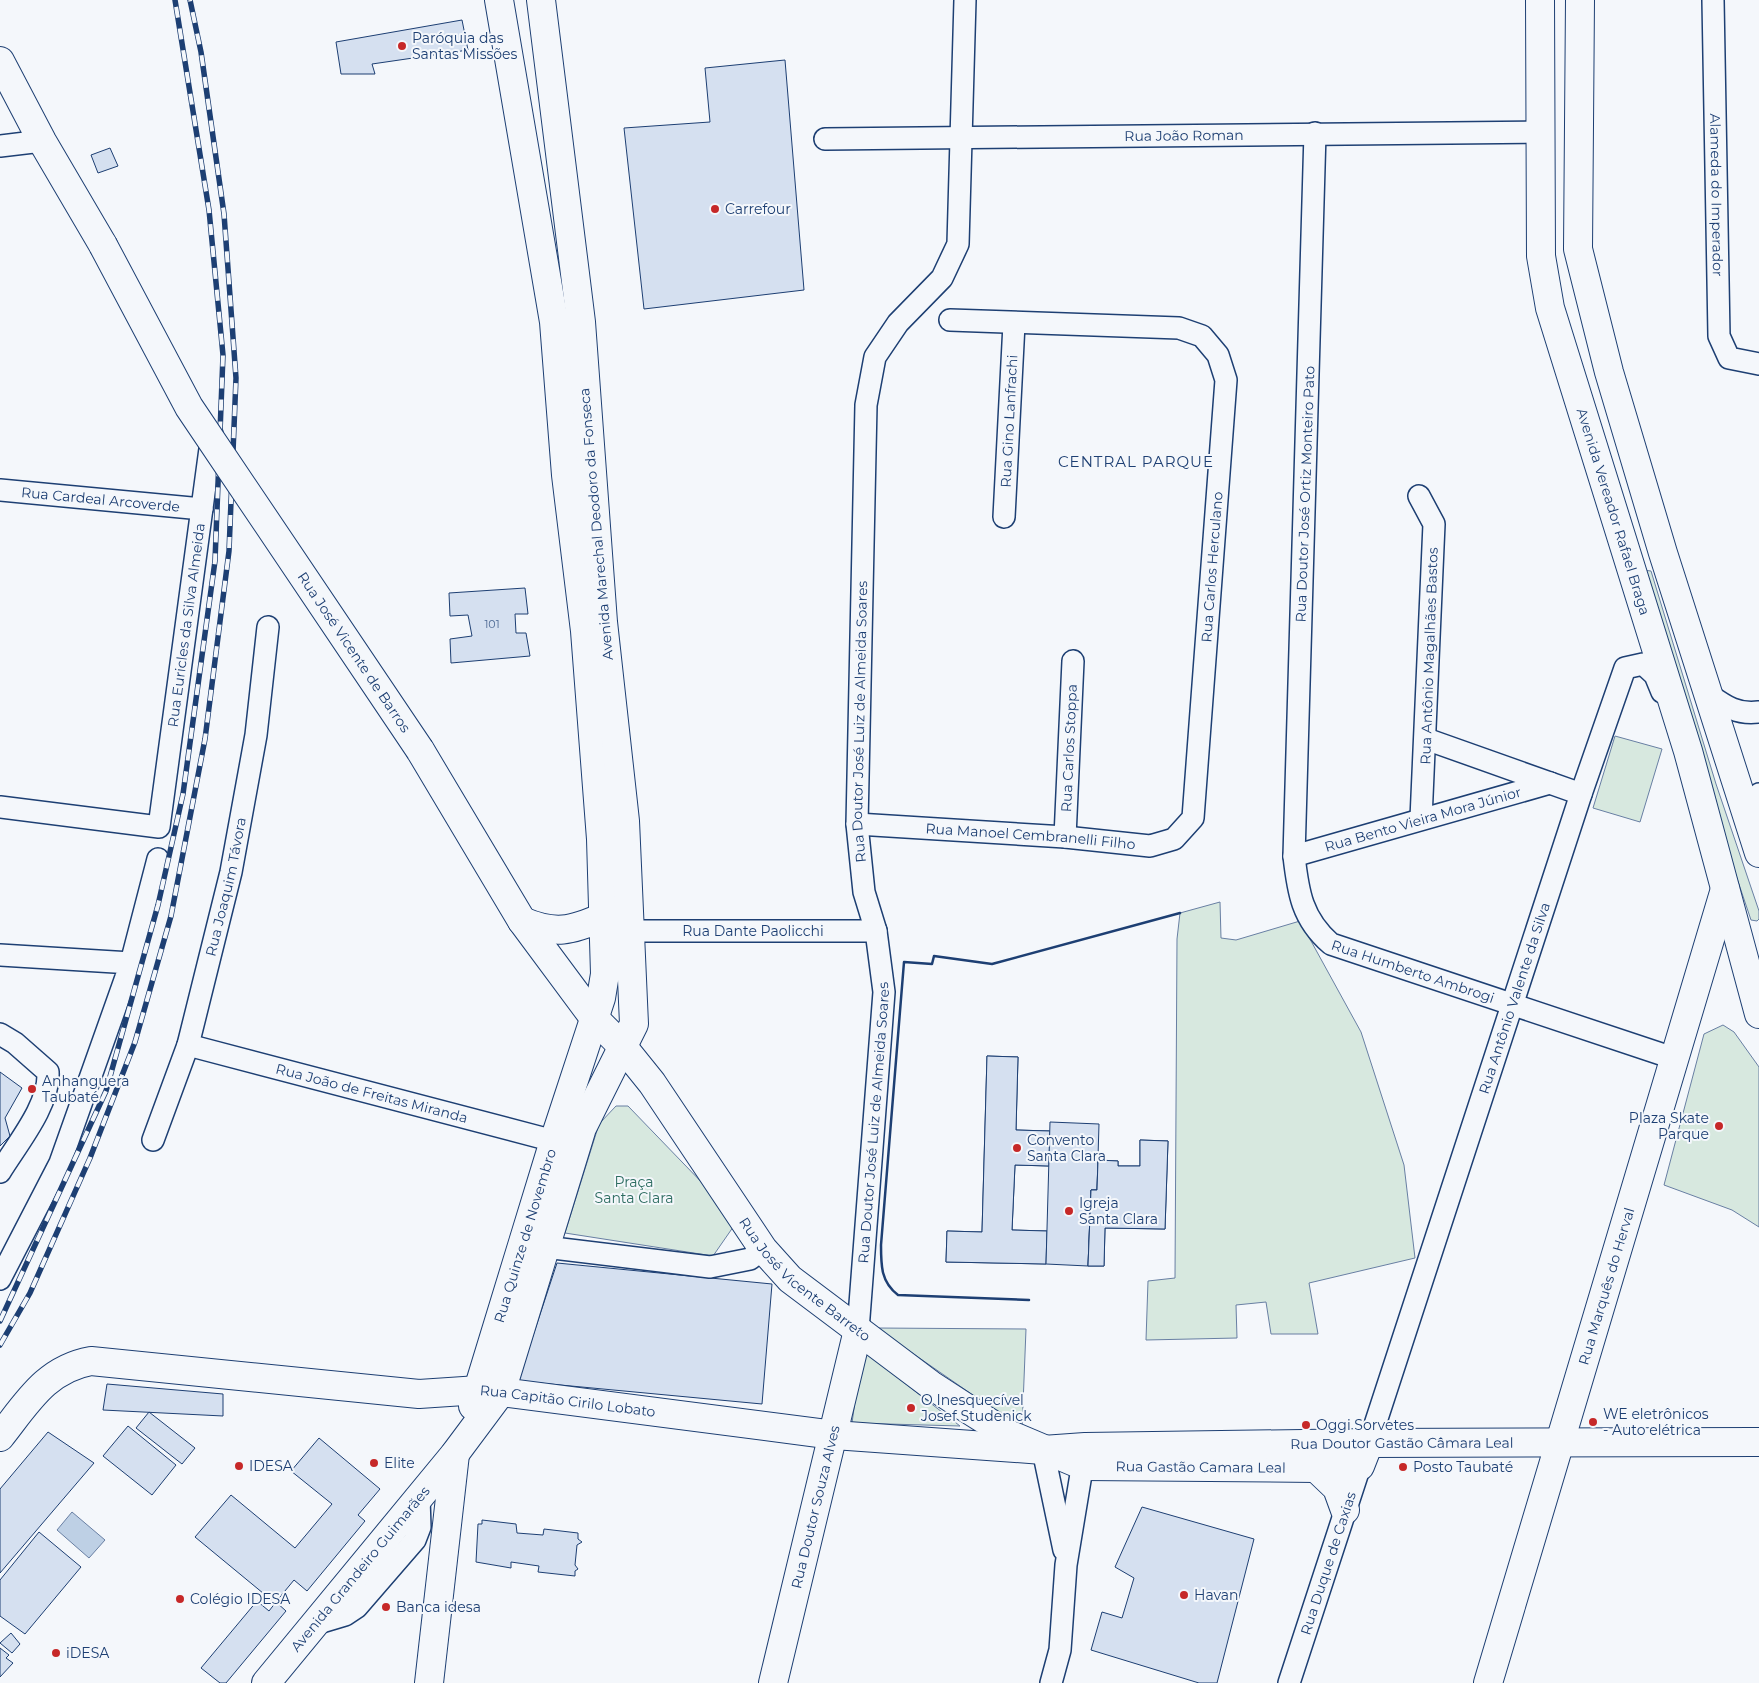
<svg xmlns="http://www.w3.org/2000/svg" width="1759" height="1683" viewBox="0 0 1759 1683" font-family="Montserrat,sans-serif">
  <rect width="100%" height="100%" fill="#f4f7fb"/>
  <g fill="#d7e8df" stroke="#687fa3">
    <path d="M1643,570L1651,571L1716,784L1759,911V919L1757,921L1751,920L1691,742Z"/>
    <path d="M1615,736L1662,749L1640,822L1593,808Z"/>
    <path d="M1220,902L1221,938L1236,940L1300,921L1361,1032L1404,1165L1415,1258L1309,1283L1318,1334H1271L1266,1302L1236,1305L1237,1338L1146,1340L1148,1281L1175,1278L1177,939L1180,913Z"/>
    <path d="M1723,1025L1734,1032L1759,1067V1227L1732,1210L1664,1185L1704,1034Z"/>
    <path d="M616,1106H628L738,1220L713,1256L565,1233L599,1124Z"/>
    <path d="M876,1328L1026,1329L1022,1430V1429Z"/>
    <path d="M862,1350L960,1426L852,1423Z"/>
  </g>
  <path fill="#bed0e5" stroke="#687fa3" d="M72,1512L105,1540L89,1558L57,1530Z"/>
  <g fill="#d5e0f0" stroke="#1d3f73">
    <path d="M462,20L468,50L372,64L375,74H341L336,42Z"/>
    <path d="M785,60L804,290L644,309L624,128L710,122L705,68Z"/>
    <path d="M110,148L118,166L98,173L91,155Z"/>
    <path d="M525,588L528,614H515L516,633H526L530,656L451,663L450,639L472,636L468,615L450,616L449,593Z"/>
    <path d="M987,1056L1018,1057L1016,1130L1050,1131L1049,1166L1015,1165L1012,1230L1047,1231L1046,1264L946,1262L947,1231L982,1232Z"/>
    <path d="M987,1056L1018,1057L1016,1130L1050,1131L1049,1166L1015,1165L1012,1230L1047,1231L1046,1264L946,1262L947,1231L982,1232Z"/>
    <path d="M0,1072L22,1088L5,1118L10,1136L0,1146Z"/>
    <path d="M1050,1122L1099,1124L1097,1190H1091L1088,1266L1046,1264Z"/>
    <path d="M1140,1140L1168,1141L1165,1229L1105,1228L1104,1266H1088L1091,1190H1097L1098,1160L1118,1161V1166H1140Z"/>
    <path d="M1140,1140L1168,1141L1165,1229L1105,1228L1104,1266H1088L1091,1190H1097L1098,1160L1118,1161V1166H1140Z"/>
    <path d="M557,1263L772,1284L762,1404L518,1381Z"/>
    <path d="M107,1384L223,1394V1416L103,1410Z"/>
    <path d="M149,1412L195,1448L182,1464L136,1428Z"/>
    <path d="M128,1426L176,1465L152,1495L103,1456Z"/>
    <path d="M48,1432L94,1463L0,1573V1489Z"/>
    <path d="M319,1438L380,1489L358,1515L365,1521L307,1591L294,1580L275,1603L195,1537L231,1495L295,1548L332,1504L291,1471Z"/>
    <path d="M1142,1507L1254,1539L1217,1683H1199L1091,1650L1102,1612L1122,1618L1134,1578L1115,1567Z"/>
    <path d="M482,1520L516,1524L517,1533L543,1535L544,1529L578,1533V1539L582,1542L577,1545L575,1565L578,1569L575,1571V1576L538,1572L539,1566L511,1562V1568L476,1562L478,1524H482Z"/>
    <path d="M39,1532L81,1567L25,1634L0,1616V1580Z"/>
    <path d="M257,1601L269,1611L276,1602L286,1611L226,1683H220L201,1668Z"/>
    <path d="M11,1633L20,1644L12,1653L0,1643Z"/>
    <path d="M0,1648L9,1655L6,1658L13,1663L0,1677Z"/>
  </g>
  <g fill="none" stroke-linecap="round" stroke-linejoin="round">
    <defs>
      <g id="minor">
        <path id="s1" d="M1713,0L1719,336L1729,358L1759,364"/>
        <path id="s2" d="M1315,133L1294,856C1298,892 1302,919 1331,944L1673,1058"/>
        <path id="s3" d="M825,139L1541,132"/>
        <path d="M0,146L42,141"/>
        <path id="s4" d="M0,490L202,509"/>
        <path d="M1419,496L1434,524L1421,819"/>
        <path id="s5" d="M1004,517L1014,324"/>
        <path d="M1708,694C1725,706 1737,715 1759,712"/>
        <path d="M1426,739L1581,794"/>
        <path id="s6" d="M0,807L159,827L212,434"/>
        <path d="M1750,823L1759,794"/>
        <path id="s7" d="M857,824L1065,837L1150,846L1174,839L1193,818L1226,380L1218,355L1202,336L1179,328L950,320"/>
        <path id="s8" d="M1065,837L1073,661"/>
        <path id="s9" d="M1294,856L1550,783"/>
        <path id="s10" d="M629,931H876"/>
        <path d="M0,955L131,963L60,1163L0,1279"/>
        <path d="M131,963L158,859"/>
        <path d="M0,1034L15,1043L48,1072C50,1105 17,1144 0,1172"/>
        <path id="s11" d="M188,1045L554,1141"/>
        <path id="s12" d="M153,1140L188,1045L231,872L256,735L268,627"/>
        <path d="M545,1247L710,1267L750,1259L763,1249"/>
        <path id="s13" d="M858,1330L884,992L876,931L864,892L857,824L866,405L875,357L898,323L942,278L958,244L965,0"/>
        <path id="s14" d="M1369,1443L1581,794L1625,668L1643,664L1655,675L1662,692"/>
        <path d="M1043,1450L1064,1550"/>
        <path d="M315,1624L345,1615L357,1607L415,1540L420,1527L419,1498"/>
        <path d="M1051,1683L1060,1650L1066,1565L1085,1450"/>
        <path id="s15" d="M1289,1683L1360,1466"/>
      </g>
      <g id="major">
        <path id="s16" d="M1540,0L1541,256L1550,308L1688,751L1759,1014"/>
        <path d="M1580,0L1578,249L1609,372L1663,553L1759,853"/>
        <path d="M0,61L42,141L103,245"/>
        <path id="s17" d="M420,750L522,921L594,1018L623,1047L652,1083L763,1249L790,1279L931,1385L971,1411L1006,1433L1084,1466L1316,1468L1360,1466L1369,1443"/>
        <path d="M522,921C555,935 571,931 603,917L619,925"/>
        <path id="s18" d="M473,1406L554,1141L601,998L605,974L601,839L585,631L566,475L554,322L499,0"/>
        <path id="s19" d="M0,1437C27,1403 46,1369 91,1361L419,1394L479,1390L501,1392L834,1435L1043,1450L1085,1447L1369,1443L1759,1442"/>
        <path d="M1316,1468L1337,1488L1345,1510"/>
        <path id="s20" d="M266,1683L454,1455L501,1392L582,1128L634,1024L625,821L603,622L581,322L541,0"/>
        <path d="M429,1683L455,1454"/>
        <path id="s21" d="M773,1683L858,1330"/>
        <path id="s22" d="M1488,1683L1725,889"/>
      </g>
    </defs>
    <use href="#minor" stroke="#1d3f73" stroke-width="24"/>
    <use href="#major" stroke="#1d3f73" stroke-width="30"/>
    <use href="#minor" stroke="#f4f7fb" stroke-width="21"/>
    <use href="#major" stroke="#f4f7fb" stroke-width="28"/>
    <defs>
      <g id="rail">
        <path d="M0,1321L106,1091L158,905L183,794L215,561L223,355L209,210L175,0"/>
        <path d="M0,1345L30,1293L90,1158L135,1042L171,916L205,739L229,551L236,378L224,214L201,52L190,0"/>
      </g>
    </defs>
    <use href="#rail" stroke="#1d3f73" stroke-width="5.5"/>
    <use href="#rail" stroke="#f4f7fb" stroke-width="4" stroke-dasharray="11" stroke-linecap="butt"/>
    <defs>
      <g id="major-bridge">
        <path id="s23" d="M103,245L189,407L420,750"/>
      </g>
    </defs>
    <use href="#major-bridge" stroke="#1d3f73" stroke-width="30" stroke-linecap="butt"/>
    <use href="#major-bridge" stroke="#f4f7fb" stroke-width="28"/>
    <path stroke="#1d3f73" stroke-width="2.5" d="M1029,1300L898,1295C881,1282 881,1266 881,1245L904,962L932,964L934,956L992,964L1180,913"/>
  </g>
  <g fill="#c62828" stroke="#f4f7fb" stroke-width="2">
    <circle cx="402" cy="46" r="5"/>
    <circle cx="715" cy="209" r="5"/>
    <circle cx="32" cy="1089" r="5"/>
    <circle cx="1719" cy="1126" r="5"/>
    <circle cx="1017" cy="1148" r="5"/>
    <circle cx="1069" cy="1211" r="5"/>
    <circle cx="911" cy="1408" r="5"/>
    <circle cx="1593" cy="1422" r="5"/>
    <circle cx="1306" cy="1425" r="5"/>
    <circle cx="374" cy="1463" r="5"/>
    <circle cx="239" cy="1466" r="5"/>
    <circle cx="1403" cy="1467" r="5"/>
    <circle cx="1184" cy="1595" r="5"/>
    <circle cx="180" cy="1599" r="5"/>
    <circle cx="386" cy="1607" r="5"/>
    <circle cx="56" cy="1653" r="5"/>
  </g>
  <g text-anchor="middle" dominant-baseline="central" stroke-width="4" stroke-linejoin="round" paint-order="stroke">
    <g font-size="11" fill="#4b6792">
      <text x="492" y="624">101</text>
    </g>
    <g font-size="14" fill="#1d3f73" stroke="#f4f7fb" text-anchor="start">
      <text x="412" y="38">Paróquia das<tspan x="412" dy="16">Santas Missões</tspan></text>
      <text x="725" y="209">Carrefour</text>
      <text x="42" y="1081">Anhanguera<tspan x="42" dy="16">Taubaté</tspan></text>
      <text x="1709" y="1118" text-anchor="end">Plaza Skate<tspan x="1709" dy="16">Parque</tspan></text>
      <text x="1027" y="1140">Convento<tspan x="1027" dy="16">Santa Clara</tspan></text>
      <text x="1079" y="1203">Igreja<tspan x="1079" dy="16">Santa Clara</tspan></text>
      <text x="921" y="1400">O Inesquecível<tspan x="921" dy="16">Josef Studenick</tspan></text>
      <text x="1603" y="1414">WE eletrônicos<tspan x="1603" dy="16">- Auto elétrica</tspan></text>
      <text x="1316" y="1425">Oggi Sorvetes</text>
      <text x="384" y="1463">Elite</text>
      <text x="249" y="1466">IDESA</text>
      <text x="1413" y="1467">Posto Taubaté</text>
      <text x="1194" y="1595">Havan</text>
      <text x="190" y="1599">Colégio IDESA</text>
      <text x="396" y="1607">Banca idesa</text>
      <text x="66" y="1653">iDESA</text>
    </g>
    <g font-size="14" fill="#1d3f73" stroke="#f4f7fb">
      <text stroke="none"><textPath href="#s3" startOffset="359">Rua João Roman</textPath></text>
      <text stroke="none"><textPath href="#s1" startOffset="195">Alameda do Imperador</textPath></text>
      <text stroke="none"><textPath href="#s5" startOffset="96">Rua Gino Lanfrachi</textPath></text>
      <text transform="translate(1305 494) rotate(-88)">Rua Doutor José Ortiz Monteiro Pato</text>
      <text stroke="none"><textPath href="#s4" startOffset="101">Rua Cardeal Arcoverde</textPath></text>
      <text stroke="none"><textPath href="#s16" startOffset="522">Avenida Vereador Rafael Braga</textPath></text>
      <text transform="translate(596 524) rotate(-95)">Avenida Marechal Deodoro da Fonseca</text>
      <text stroke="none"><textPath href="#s7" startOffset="599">Rua Carlos Herculano</textPath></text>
      <text stroke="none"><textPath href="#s6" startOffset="364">Rua Euricles da Silva Almeida</textPath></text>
      <text stroke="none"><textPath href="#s23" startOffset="479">Rua José Vicente de Barros</textPath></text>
      <text transform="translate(1429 656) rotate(-88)">Rua Antônio Magalhães Bastos</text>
      <text stroke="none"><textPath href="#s13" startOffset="612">Rua Doutor José Luiz de Almeida Soares</textPath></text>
      <text stroke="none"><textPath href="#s8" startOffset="89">Rua Carlos Stoppa</textPath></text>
      <text stroke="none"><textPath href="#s9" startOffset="134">Rua Bento Vieira Mora Júnior</textPath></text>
      <text stroke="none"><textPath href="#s7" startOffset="174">Rua Manoel Cembranelli Filho</textPath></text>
      <text stroke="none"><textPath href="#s12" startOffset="264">Rua Joaquim Távora</textPath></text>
      <text stroke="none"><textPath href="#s10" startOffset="124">Rua Dante Paolicchi</textPath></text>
      <text stroke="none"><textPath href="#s2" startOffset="908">Rua Humberto Ambrogi</textPath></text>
      <text stroke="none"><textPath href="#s14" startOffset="468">Rua Antônio Valente da Silva</textPath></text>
      <text stroke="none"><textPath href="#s11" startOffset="190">Rua João de Freitas Miranda</textPath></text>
      <text stroke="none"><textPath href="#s13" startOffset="208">Rua Doutor José Luiz de Almeida Soares</textPath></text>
      <text stroke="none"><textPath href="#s18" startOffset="178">Rua Quinze de Novembro</textPath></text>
      <text stroke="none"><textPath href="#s17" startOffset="658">Rua José Vicente Barreto</textPath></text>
      <text stroke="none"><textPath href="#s22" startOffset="414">Rua Marquês do Herval</textPath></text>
      <text stroke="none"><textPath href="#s19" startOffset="601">Rua Capitão Cirilo Lobato</textPath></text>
      <text stroke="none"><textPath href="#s19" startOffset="1438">Rua Doutor Gastão Câmara Leal</textPath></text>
      <text stroke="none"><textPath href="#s17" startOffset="1114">Rua Gastão Camara Leal</textPath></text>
      <text stroke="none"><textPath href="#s21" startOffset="181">Rua Doutor Souza Alves</textPath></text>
      <text stroke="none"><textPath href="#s15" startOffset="126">Rua Duque de Caxias</textPath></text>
      <text stroke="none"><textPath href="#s20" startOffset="148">Avenida Grandeiro Guimarães</textPath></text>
    </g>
    <g font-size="14" fill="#2c6c60" stroke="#f4f7fb">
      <text x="634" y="1182">Praça<tspan x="634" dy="16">Santa Clara</tspan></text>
    </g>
    <g font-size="15" letter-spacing="1" fill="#1d3f73" stroke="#f4f7fb">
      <text x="1136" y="461">CENTRAL PARQUE</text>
    </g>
  </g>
</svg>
